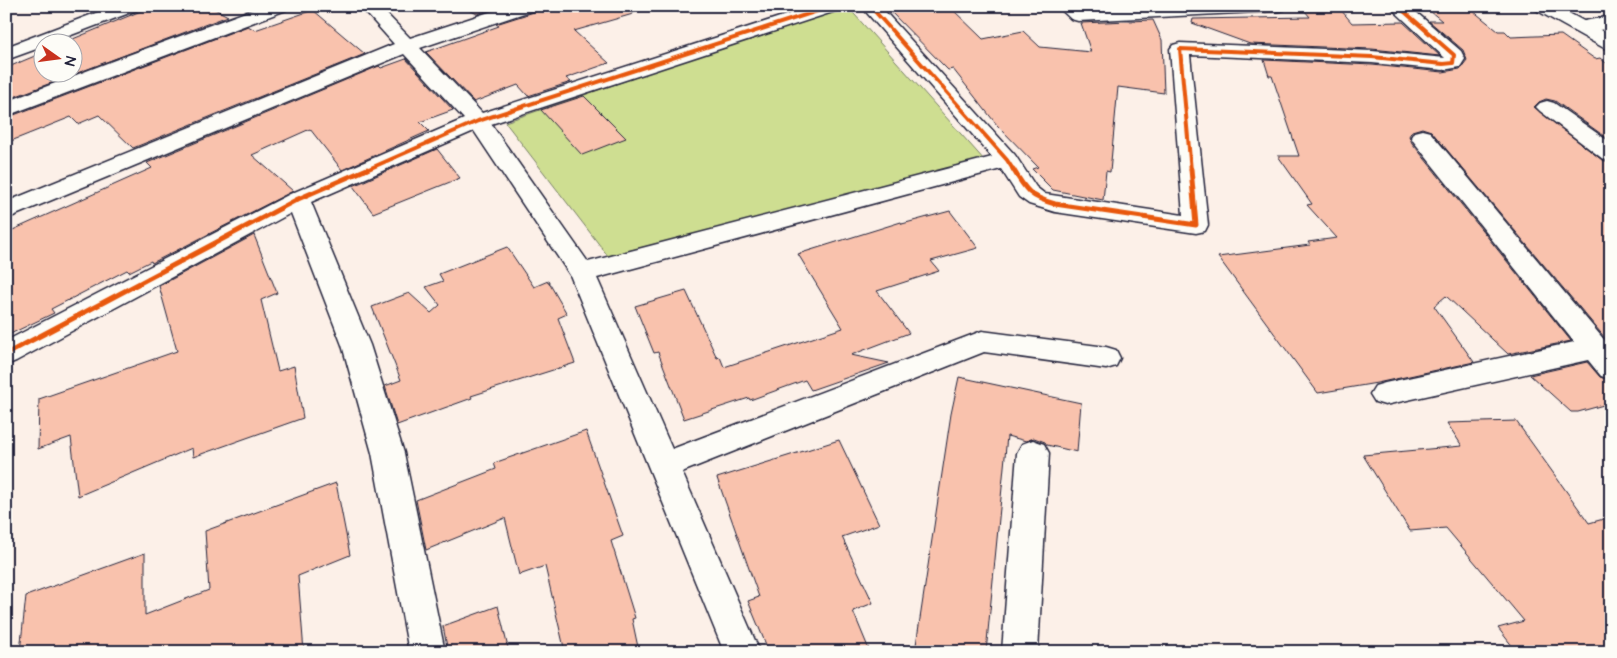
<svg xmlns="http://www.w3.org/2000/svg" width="1617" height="658" viewBox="0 0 1617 658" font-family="'Architects Daughter',sans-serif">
  <rect width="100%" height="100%" fill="#fcf0e8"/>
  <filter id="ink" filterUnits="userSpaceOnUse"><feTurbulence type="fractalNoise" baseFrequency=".02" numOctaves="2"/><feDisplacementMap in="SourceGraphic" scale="10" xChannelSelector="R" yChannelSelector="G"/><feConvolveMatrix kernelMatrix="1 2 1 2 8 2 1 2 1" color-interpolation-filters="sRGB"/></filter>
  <g filter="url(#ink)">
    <path fill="#cede91" stroke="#788066" d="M844,6H847L985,161L608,256L505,122Z"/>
    <g fill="#f9c2ad" stroke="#22223b">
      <path d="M153,6H209L228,16L6,100V68L42,53V72H72V42L68,41Z"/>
      <path d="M462,6H501L477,14Z"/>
      <path d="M538,6H632L633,14L574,31L609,63L566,78L571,82L528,96L518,85L474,102L426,52L499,26L496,24L534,12Z"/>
      <path d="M885,6H949L983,39L1023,31L1040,47L1091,52L1081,23L1153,20L1162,40L1164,93L1118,87L1110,172L1106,171L1103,200L1053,190L1032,169L1038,167L997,125L953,69L948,70Z"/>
      <path d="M1424,6H1467L1498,31H1505L1511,37L1561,35L1595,59L1600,58L1611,67V141L1555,101L1546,99L1539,102L1534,107L1602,160L1611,163V345L1431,131L1422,128L1412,131L1409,136L1412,143L1571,341L1508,354L1446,296L1434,306L1474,362L1377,383L1318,393L1218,257L1310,245L1308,242L1337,238L1307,205L1312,204L1278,156H1299L1272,76H1269L1264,60L1372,65L1443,72L1460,69L1467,60L1463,50L1429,21H1442Z"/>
      <path d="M313,10L365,54L133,148L99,115L78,124L71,117L6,143V118L248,26L255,30Z"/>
      <path d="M1341,10L1352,23L1403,22L1440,56L1372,49L1250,44L1192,23L1193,19L1310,17L1305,11Z"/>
      <path d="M406,59L453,110L420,122L429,131L342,170L310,129L252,155L293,191L152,263L151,261L129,272L127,270L51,309L54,313L6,336V233L152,168L147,163L379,66L381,68Z"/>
      <path d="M584,96L626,138L582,155L541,110Z"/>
      <path d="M437,149L460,178L373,213L353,186Z"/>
      <path d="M950,211L978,248L931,261L939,271L877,291L909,333L851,355L889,363L811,390L805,380L750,400L749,398L684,419L658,352L654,353L635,306L686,291L717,358L720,357L724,367L843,328L798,254L901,222L902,224Z"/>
      <path d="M254,235L277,293L261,300L278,371L294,366L303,418L193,457L192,448L78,496L71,437L38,449L39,399L177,351L159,286Z"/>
      <path d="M507,247L534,287L548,281L567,314L558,318L575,363L471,396L472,398L397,425L385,386L401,380L372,307L409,293L431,313L440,305L426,287L443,281L439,274Z"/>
      <path d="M1587,362L1600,377L1611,381V403L1578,412H1571L1530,375Z"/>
      <path d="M959,377L1081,403L1077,452L1047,445L1045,442L1034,438L1026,441L1007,436L986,652H944L916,645L951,414Z"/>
      <path d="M1516,421L1589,523L1611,517V652H1517L1498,628L1524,621L1446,528L1410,531L1363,455L1462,446L1447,423Z"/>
      <path d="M586,431L623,536L611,541L635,618L632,619L639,652H565L545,566L519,575L505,518L426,550L416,500L496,469L494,463Z"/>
      <path d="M839,440L879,524L842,537L873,603L853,611L870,652H769L748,601L759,597L717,478Z"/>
      <path d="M336,483L350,555L298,576L304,652H20L26,596L145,553V615L209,590L205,531Z"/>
      <path d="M498,606L509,652H448L443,626Z"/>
    </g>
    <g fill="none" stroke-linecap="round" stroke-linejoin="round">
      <defs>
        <g id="minor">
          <path d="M114,6H140L137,10L53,42H42V47L6,60V47Z"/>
          <path d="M262,6H289L286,10L6,116V102L115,60Z"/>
          <path d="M360,6H379L410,38L508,6H536L533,10L420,48L482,113L814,6H842L839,10L491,124L588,262L992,157L861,6H880L1015,155L1036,187L1045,194L1183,215L1170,49L1173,45L1180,43L1372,51L1445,58L1389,6H1409L1461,51L1465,59L1460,67L1443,70L1372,63L1190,55L1208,225L1205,231L1196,233L1055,212L1029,204L1019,197L1001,169L597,278L672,449L982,331L1106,347L1116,350L1120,358L1116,366L1106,369L984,352L682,472L760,652H724L570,275L474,131L311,202L370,345L404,453L445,652H409L372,453L342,345L291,213L16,361L6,365V341L290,194L464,119L404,54L6,219V202L394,44Z"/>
          <path d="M1057,6H1078L1082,9L1149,6H1287L1284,10L1278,11L1078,21L1071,19Z"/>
          <path d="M1611,16V28L1581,33L1574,31L1572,27L1574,23Z"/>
          <path d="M1547,101L1554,103L1611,143V161L1603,159L1540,111L1536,107L1540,103Z"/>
          <path d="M1422,130L1430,132L1611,348V379L1601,376L1588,360L1385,405L1375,402L1370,394L1375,386L1385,383L1574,342L1414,142L1411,137L1414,132Z"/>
          <path d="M1033,440L1044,444L1049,453L1038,652H1002L1017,453L1022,444Z"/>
        </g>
        <path id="major" d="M1533,6H1556L1611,36V50L1604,48L1536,10Z"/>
      </defs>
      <use href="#minor" stroke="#22223b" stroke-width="3"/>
      <use href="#major" stroke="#22223b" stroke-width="3"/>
      <use href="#minor" fill="#fdfcf7" fill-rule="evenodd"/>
      <use href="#major" fill="#fdfcf7" fill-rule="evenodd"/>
      <defs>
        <g id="cycleway-far1">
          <path d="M870,6L1007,160L1014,171"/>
          <path d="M364,171L478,121L833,6"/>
          <path d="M1191,171L1180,49L1372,57L1443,64L1453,63L1454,55L1398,6"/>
        </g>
        <g id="cycleway">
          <path d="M1013,169C1026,191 1030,197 1055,204L1196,225L1191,169"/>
          <path d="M6,354L298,199L367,169"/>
        </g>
      </defs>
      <use href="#cycleway-far1" stroke="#fdfcf7" stroke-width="6"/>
      <use href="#cycleway" stroke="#fdfcf7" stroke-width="8"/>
      <use href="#cycleway-far1" stroke="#e8590c" stroke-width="4"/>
      <use href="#cycleway" stroke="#e8590c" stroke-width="5"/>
    </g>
  </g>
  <rect width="1617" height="658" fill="none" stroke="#fdfcf7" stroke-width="25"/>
  <rect x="12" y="12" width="1592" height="633" fill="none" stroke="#22223b" stroke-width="2" filter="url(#ink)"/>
  <g transform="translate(58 58) rotate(104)"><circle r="24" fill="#fdfcf7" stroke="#a5a5ac"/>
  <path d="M0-4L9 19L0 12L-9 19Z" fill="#c8321e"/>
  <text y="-8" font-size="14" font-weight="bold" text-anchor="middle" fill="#22223b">N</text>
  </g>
</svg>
